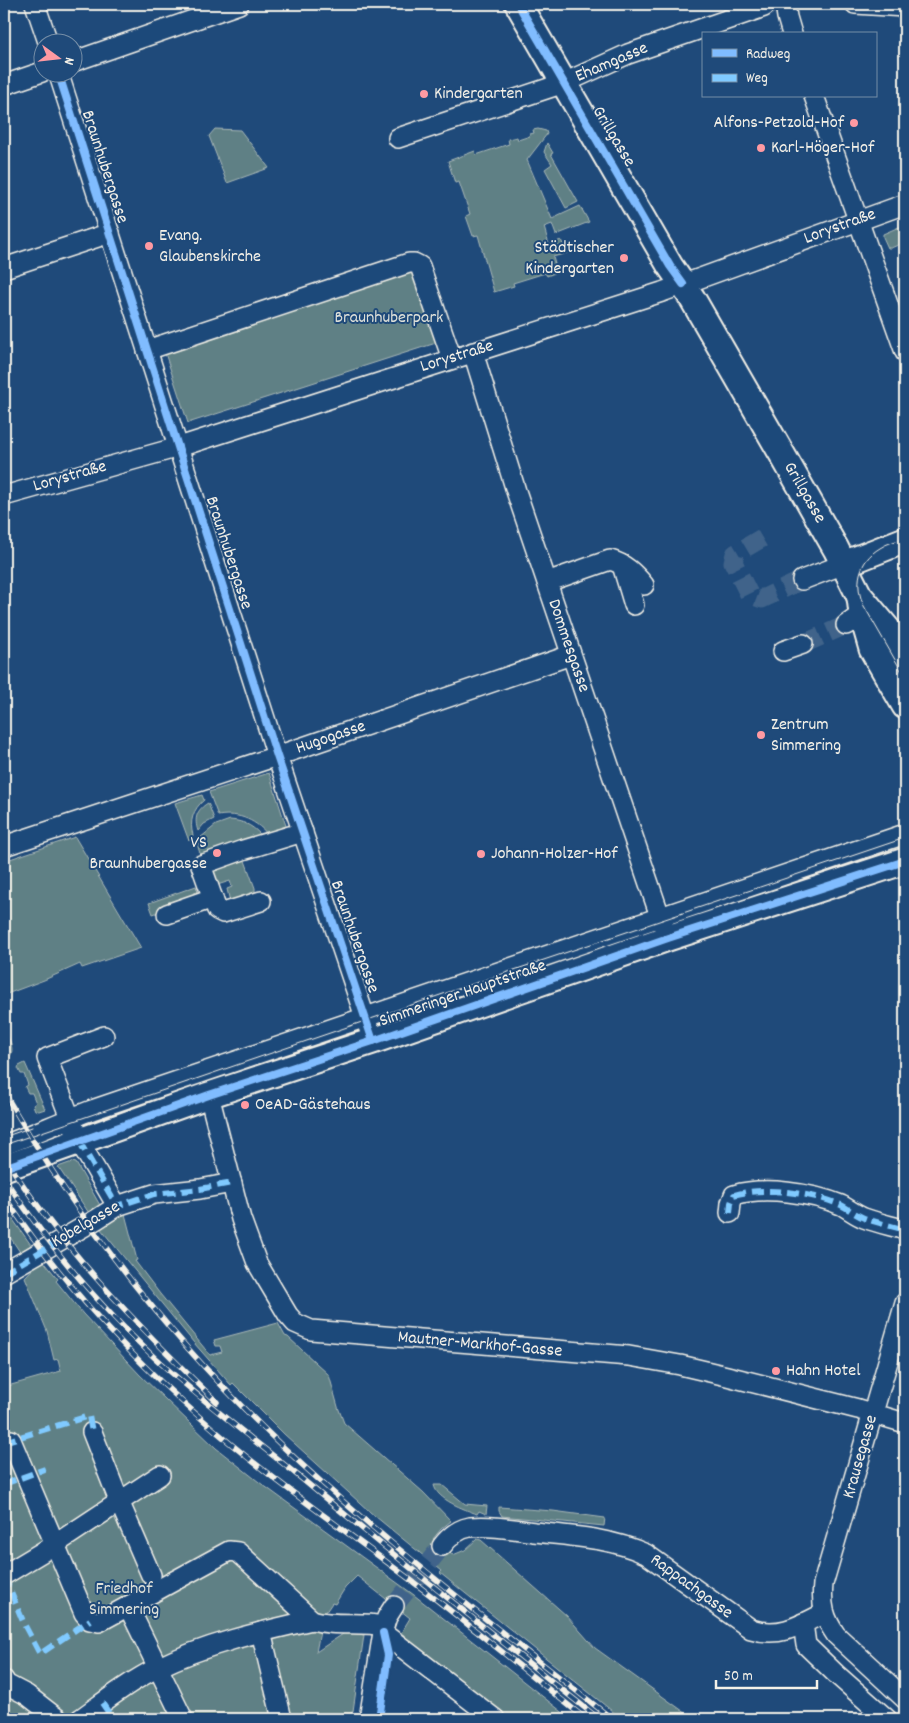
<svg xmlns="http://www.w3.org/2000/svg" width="909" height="1723" viewBox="0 0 909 1723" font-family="Dekko,sans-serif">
  <rect width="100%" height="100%" fill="#1f4a7a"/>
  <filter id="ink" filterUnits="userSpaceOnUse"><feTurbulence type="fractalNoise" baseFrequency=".02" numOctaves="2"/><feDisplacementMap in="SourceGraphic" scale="10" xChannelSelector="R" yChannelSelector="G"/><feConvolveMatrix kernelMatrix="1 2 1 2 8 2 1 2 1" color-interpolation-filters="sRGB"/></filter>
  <g filter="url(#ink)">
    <g fill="#5f8085" stroke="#aab8b6">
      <path d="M215,129L240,130L269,168L227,183L209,136Z"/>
      <path d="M538,129L546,131L547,134L527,160L552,219L580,206L589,222L556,235L552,224L544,227L549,245L561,240L567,253L553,257L557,272L547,276L545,273L513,283L514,286L494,292L478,235L473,236L466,216L470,214L459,182L455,183L448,161L475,151L476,155L509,144L508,139L517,137L518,140L530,136V134L534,133L533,130Z"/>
      <path d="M547,143L553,153L551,154L578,202L566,208L545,169L552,164L544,152Z"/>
      <path d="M899,227L904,229L905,242L891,248H888L883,237V234Z"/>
      <path d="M408,272L414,274L439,342L188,423L165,353Z"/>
      <path d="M269,773L288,832L270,837C257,821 240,812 218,816L209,792Z"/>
      <path d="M202,795L204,800C193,809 189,822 193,835L189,841L175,803Z"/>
      <path d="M208,803L214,819L204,824L198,831C194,819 196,810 208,803Z"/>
      <path d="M230,820C245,821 255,827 264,839L202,860L198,847L200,838L216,825Z"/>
      <path d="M75,837L141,948L82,968L80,964L44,980L4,995V861Z"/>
      <path d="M244,858L255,888V895L231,906L227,889L232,887L230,881L214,886L212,872L215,867Z"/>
      <path d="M196,886L200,898L153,914L149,903Z"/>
      <path d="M4,1028C9,1040 19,1053 4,1061Z"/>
      <path d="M25,1063L45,1109L39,1111L35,1110L33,1105L36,1103L32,1093H28L25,1087L28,1085L24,1074H21L18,1068L19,1066Z"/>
      <path d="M72,1162L76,1163L101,1207L91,1216L58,1167Z"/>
      <path d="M4,1207L31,1245L20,1252L4,1228Z"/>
      <path d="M125,1214L137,1260L135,1261L160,1294L210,1355L222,1352L220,1346H216L214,1340L278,1323L285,1336L288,1337L329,1375L338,1407L344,1423L423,1492L451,1521L441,1529L433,1539L453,1555L465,1550L477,1539L481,1540L567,1616L595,1648L694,1719H622L440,1573L442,1571L370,1512L284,1434L233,1383L231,1385L194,1343L100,1228Z"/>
      <path d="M42,1259L58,1279L56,1281L83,1314L140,1375L216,1448L259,1482L414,1595L571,1719H502L403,1639L404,1635L401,1633L410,1618L357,1576L345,1588L335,1604L332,1603L323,1616L316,1652L346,1632L364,1635L353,1711L345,1719H4V1387L61,1371L58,1359L54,1360L47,1331L25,1277Z"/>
      <path d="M434,1485H442L465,1504L487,1506L486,1514L479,1511L477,1514C464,1509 437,1500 434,1485Z"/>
      <path d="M499,1507L553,1511L605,1518L604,1526L502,1516L499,1511Z"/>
    </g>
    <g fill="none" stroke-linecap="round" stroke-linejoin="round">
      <g stroke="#3f638a" stroke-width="19" stroke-dasharray="19 9" stroke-linecap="butt">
        <path d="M762,538L735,554L733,562L749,594L762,599L802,580"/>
        <path d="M803,644L846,625"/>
        <path d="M394,1606L442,1546"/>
      </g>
      <defs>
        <g id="minor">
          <path d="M35,4L48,42"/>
          <path d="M785,4L787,17L792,34"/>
          <path d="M855,4L905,7"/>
          <path d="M72,62L239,4"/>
          <path d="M58,72L277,756L373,1041"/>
          <path d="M4,85L42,72"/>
          <path d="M814,96L905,352"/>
          <path d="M398,138L564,83L628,54L764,7L767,4"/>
          <path d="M4,268L110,233"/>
          <path d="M147,350L409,263H414L420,266L452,359"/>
          <path d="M473,352L516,491L664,928"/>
          <path d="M4,496L179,447L662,292L905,204"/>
          <path d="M622,565L634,605"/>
          <path d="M802,580L844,564"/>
          <path d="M547,582L610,560C625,564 634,573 644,585"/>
          <path d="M846,625L870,608"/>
          <path d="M887,647L905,677"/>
          <path d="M783,651L803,644"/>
          <path d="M4,846L277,756L571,655"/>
          <path d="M261,901L223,913L217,910L201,865L243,850L303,832"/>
          <path d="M167,914L213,898"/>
          <path d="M104,1036L47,1058L79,1141L117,1206"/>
          <path d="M209,1095L241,1219L257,1263L288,1315L295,1323L311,1330L629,1356L680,1365L727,1376L858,1409L905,1423"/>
          <path d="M4,1145C34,1134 62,1121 92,1110L905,834"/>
          <path d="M730,1213L731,1203L734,1195C764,1186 812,1193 841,1205C849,1209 856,1215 864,1218C878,1223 892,1226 905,1230"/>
          <path d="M4,1273L97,1219L117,1206L154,1194L200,1189L232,1183"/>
          <path d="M905,1303L823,1584C821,1605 824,1618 836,1635L905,1699"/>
          <path d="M92,1432L119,1501L151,1575"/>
          <path d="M11,1440L84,1613L90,1620L99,1622L229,1551L238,1552L312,1620C335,1627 360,1621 384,1626"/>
          <path d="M442,1546C449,1537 457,1529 470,1527C490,1525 514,1529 534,1532C572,1536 611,1538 646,1554L751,1629C779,1638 799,1626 824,1613"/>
          <path d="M4,1575L54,1545L160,1475"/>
          <path d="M128,1606L183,1719"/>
          <path d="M803,1623L806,1645L836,1674L887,1719"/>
          <path d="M261,1632L282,1719"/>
          <path d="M383,1633L495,1719"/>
          <path d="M4,1680L6,1684L27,1695L58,1719"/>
          <path d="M80,1719C105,1701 129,1682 157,1668C206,1644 259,1632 312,1620"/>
          <path d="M369,1719L384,1626L387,1617L394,1606"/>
        </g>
        <g id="major">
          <path d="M518,4L670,266L692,298L782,454L836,549L859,595L891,633L905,658"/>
          <path d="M844,564L905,540"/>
          <path d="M860,598L862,614L872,649L905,706"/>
          <path d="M4,1168L209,1095L373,1041L668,938L905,861"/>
        </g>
      </defs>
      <use href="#minor" stroke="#f4f1e8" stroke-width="22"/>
      <use href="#major" stroke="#f4f1e8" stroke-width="29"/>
      <use href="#minor" stroke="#1f4a7a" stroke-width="19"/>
      <use href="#major" stroke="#1f4a7a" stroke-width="25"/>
      <g stroke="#f4f1e8" stroke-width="1">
        <path d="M905,538C897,541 887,543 880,548C858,561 854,585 864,606L905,677"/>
        <path d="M4,1137L32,1127"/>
        <path d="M4,1145L452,991L905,838"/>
      </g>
      <defs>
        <g id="rail">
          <path d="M4,1092C78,1221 171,1340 279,1443C383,1542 499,1629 612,1719"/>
          <path d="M4,1156C62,1249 139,1327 217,1402"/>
          <path d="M4,1178C47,1243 98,1305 155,1358C200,1399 249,1436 296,1474C396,1557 497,1638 599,1719"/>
          <path d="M4,1196C59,1279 128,1355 203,1420C265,1475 334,1522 400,1572C463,1619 524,1670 586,1719"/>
        </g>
      </defs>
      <use href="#rail" stroke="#f4f1e8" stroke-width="5.5"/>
      <use href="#rail" stroke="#1f4a7a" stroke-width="4" stroke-dasharray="11" stroke-linecap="butt"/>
      <g stroke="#80caff" stroke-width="6" stroke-dasharray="12 6" stroke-linecap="butt">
        <path d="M79,1141L117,1206"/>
        <path d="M730,1213L731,1203L734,1195C764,1186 812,1193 841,1205C849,1209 856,1215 864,1218C878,1223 892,1226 905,1230"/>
        <path d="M4,1273L97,1219L117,1206L154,1194L200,1189L232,1183"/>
        <path d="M4,1442L89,1416L92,1432"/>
        <path d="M4,1484L45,1469"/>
        <path d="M4,1576L25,1626L40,1654L90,1620"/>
        <path d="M4,1687L6,1684"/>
        <path d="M102,1703L113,1719"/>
      </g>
      <defs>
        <g id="cycleway">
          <path d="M518,4L670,266L683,284"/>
          <path d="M58,72L277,756L373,1041"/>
          <path d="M4,1168L209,1095L373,1041L668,938L905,861"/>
          <path d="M379,1719L388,1655L383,1633"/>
        </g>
      </defs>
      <use href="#cycleway" stroke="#1f4a7a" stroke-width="11"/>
      <use href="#cycleway" stroke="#80bcff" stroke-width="8"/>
    </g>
  </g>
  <g fill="#ff9aa2" stroke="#1f4a7a" stroke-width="2">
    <circle cx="424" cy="94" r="5"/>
    <circle cx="854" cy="123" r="5"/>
    <circle cx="761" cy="148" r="5"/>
    <circle cx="149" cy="246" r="5"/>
    <circle cx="624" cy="258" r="5"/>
    <circle cx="761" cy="735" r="5"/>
    <circle cx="217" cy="853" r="5"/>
    <circle cx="481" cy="854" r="5"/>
    <circle cx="245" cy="1105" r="5"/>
    <circle cx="776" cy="1371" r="5"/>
  </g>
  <g text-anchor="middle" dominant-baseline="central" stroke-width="4" stroke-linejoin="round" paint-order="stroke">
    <g font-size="18" fill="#f4f1e8" stroke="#1f4a7a">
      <text transform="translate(612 63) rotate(-23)">Ehamgasse</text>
      <text transform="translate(613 137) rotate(59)">Grillgasse</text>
      <text transform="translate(104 167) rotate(72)">Braunhubergasse</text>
      <text transform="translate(840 227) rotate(-20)">Lorystraße</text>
      <text transform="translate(457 357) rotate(-17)">Lorystraße</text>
      <text transform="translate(70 477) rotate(-16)">Lorystraße</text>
      <text transform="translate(804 493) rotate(60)">Grillgasse</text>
      <text transform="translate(228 553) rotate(72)">Braunhubergasse</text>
      <text transform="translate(568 646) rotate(71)">Dommesgasse</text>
      <text transform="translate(331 738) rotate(-19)">Hugogasse</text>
      <text transform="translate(354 937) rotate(71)">Braunhubergasse</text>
      <text transform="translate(463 994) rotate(-19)">Simmeringer Hauptstraße</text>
      <text transform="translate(86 1225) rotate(-30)">Kobelgasse</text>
      <text transform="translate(480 1345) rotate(5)">Mautner-Markhof-Gasse</text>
      <text transform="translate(861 1457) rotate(-74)">Krausegasse</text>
      <text transform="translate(691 1587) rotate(36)">Rappachgasse</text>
    </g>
    <g font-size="18" fill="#f4f1e8" stroke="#1f4a7a" text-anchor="start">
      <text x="434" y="94">Kindergarten</text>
      <text x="844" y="123" text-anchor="end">Alfons-Petzold-Hof</text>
      <text x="771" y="148">Karl-Höger-Hof</text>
      <text x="159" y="236">Evang.<tspan x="159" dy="21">Glaubenskirche</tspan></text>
      <text x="614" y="248" text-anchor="end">Städtischer<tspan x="614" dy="21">Kindergarten</tspan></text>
      <text x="771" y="725">Zentrum<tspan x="771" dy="21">Simmering</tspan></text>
      <text x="207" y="843" text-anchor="end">VS<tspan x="207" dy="21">Braunhubergasse</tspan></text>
      <text x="491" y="854">Johann-Holzer-Hof</text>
      <text x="255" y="1105">OeAD-Gästehaus</text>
      <text x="786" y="1371">Hahn Hotel</text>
    </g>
    <g font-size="18" fill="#dee0d9" stroke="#1f4a7a">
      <text x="389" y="318">Braunhuberpark</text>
      <text x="124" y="1589">Friedhof<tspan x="124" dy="21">Simmering</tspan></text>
    </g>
  </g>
  <rect width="909" height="1723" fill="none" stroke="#1f4a7a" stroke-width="20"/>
  <rect x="10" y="10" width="889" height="1703" fill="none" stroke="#f4f1e8" stroke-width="2" filter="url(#ink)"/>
  <rect x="702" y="32" width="175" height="65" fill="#1f4a7a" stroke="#748da6"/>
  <rect x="712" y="49" width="25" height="8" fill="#80bcff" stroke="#748da6"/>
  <text x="746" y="58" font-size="15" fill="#f4f1e8">Radweg</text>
  <rect x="712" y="74" width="25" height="8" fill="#80caff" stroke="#748da6"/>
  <text x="746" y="82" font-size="15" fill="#f4f1e8">Weg</text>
  <g transform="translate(58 58) rotate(105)"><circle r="24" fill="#1f4a7a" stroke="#748da6"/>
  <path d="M0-4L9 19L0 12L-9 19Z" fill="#ff9aa2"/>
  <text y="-8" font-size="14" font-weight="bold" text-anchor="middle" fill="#f4f1e8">N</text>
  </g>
  <path d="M716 1680v8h101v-8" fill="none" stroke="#f4f1e8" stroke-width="2.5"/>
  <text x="724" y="1680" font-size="15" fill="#f4f1e8" stroke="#1f4a7a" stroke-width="4" paint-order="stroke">50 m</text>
</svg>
